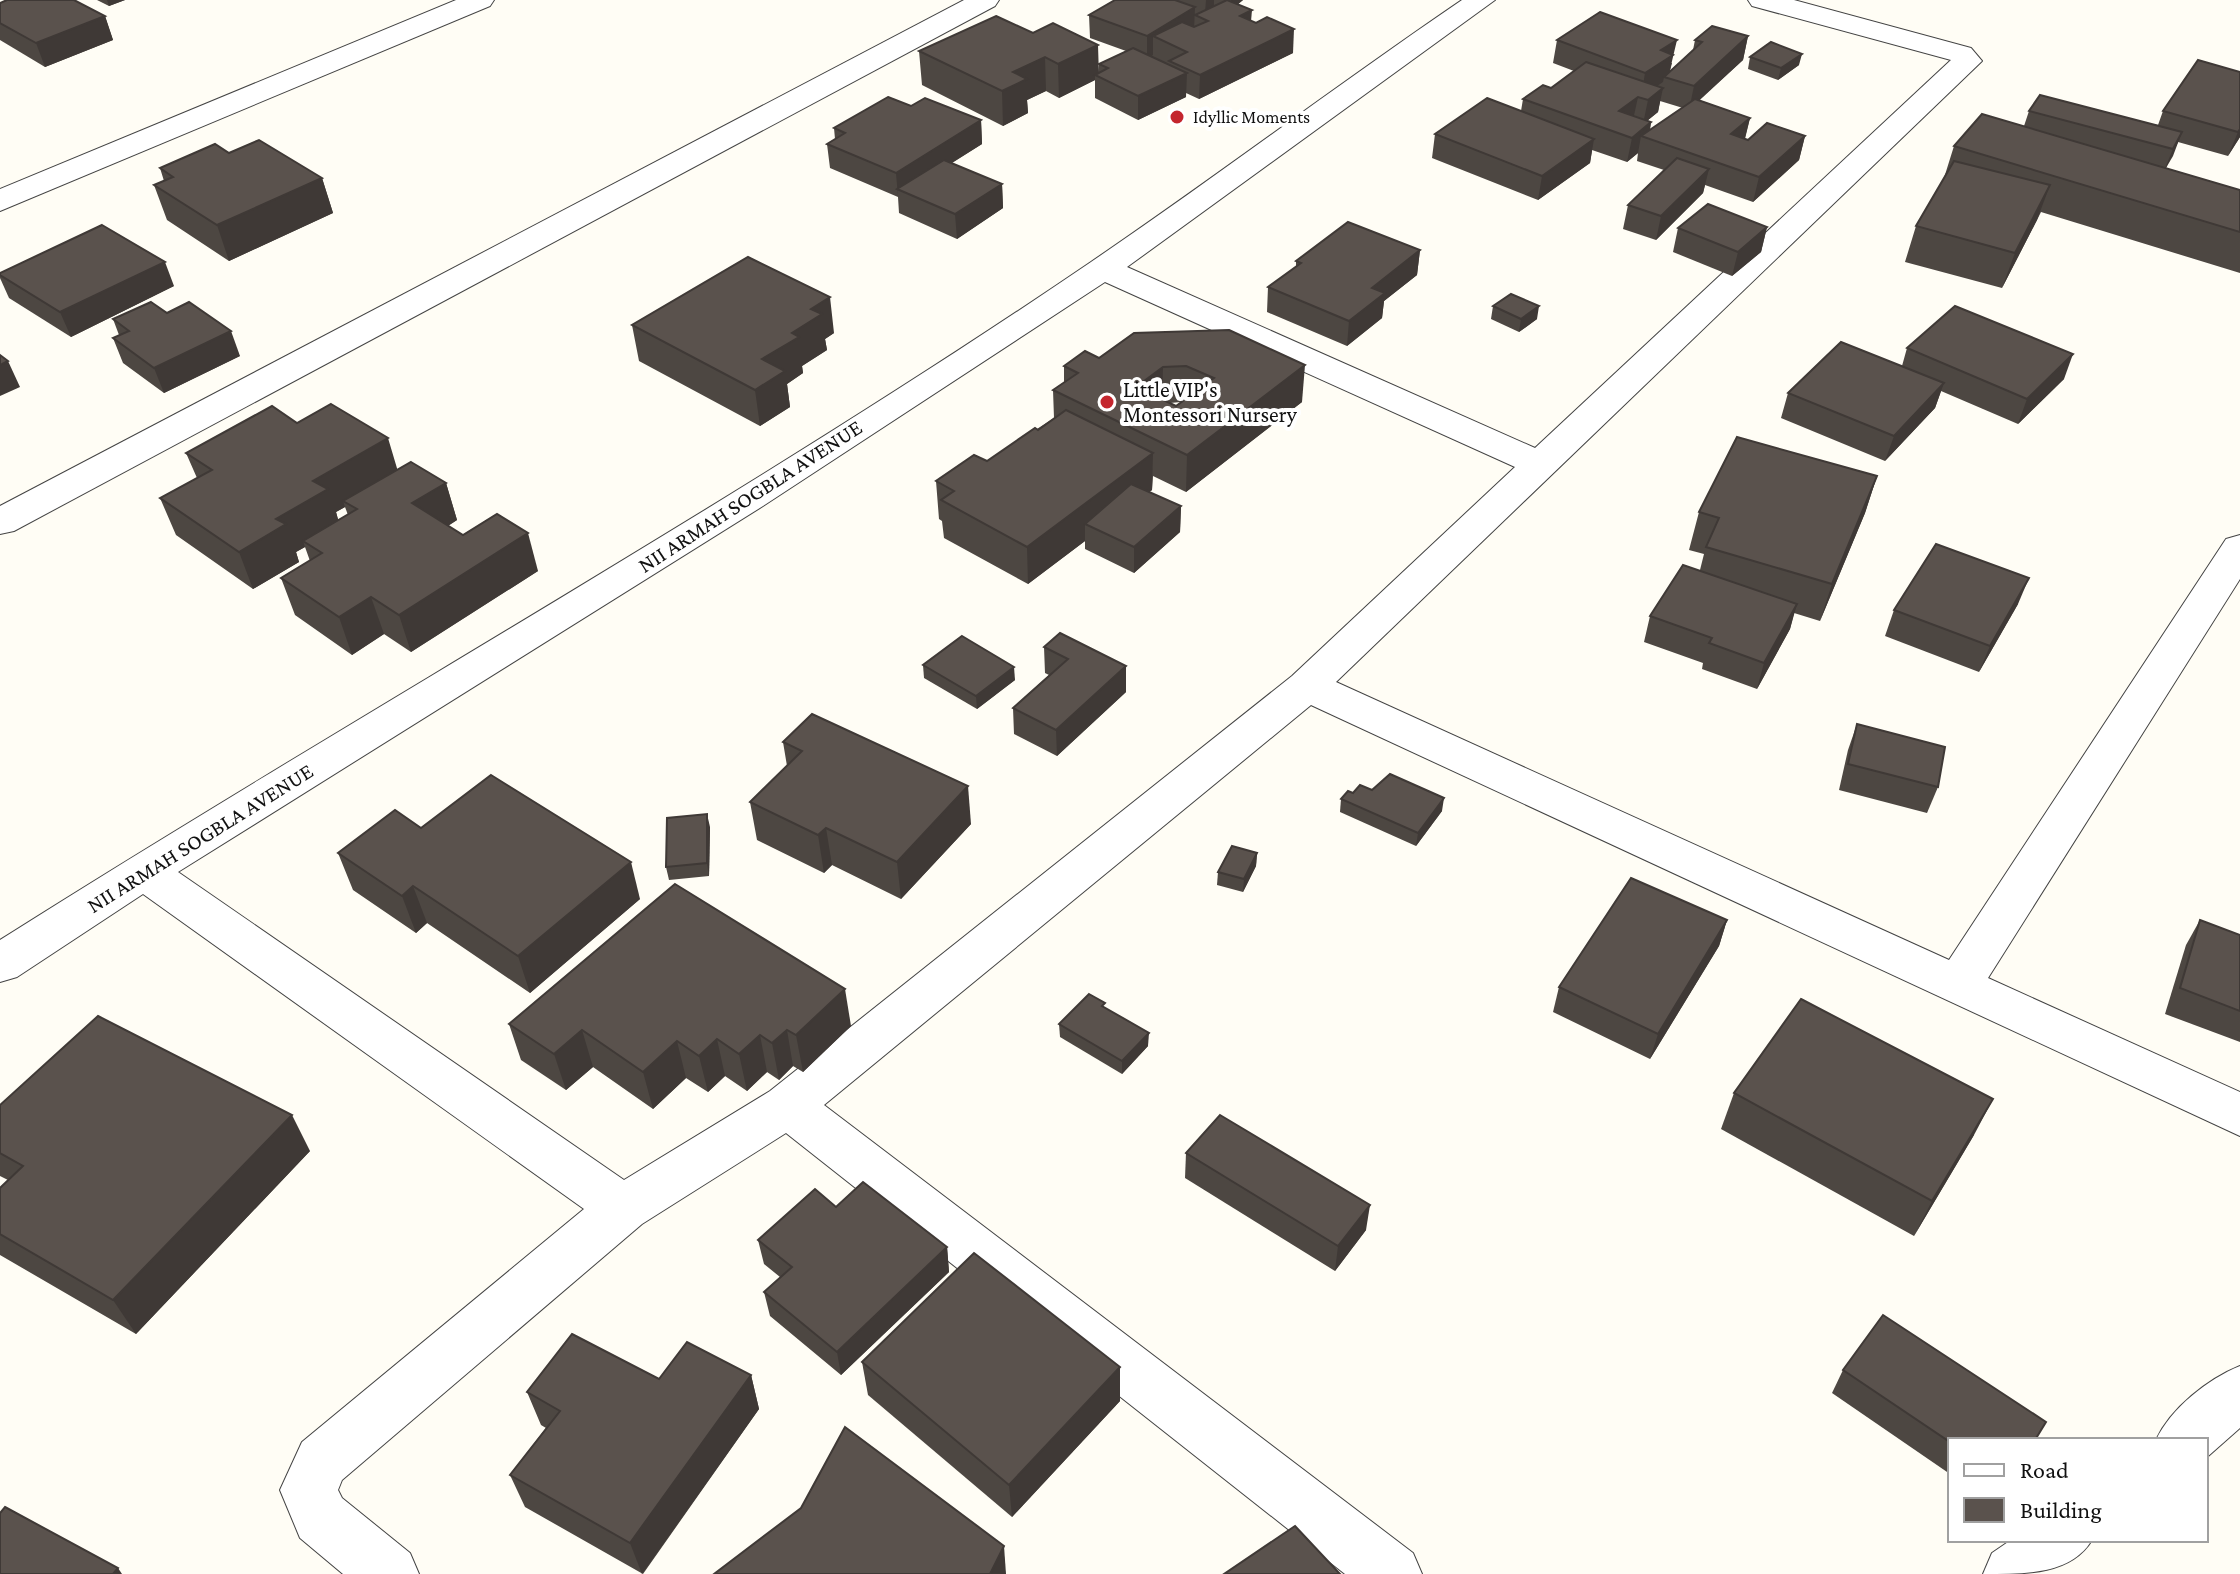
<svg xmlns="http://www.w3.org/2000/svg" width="2240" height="1574" viewBox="0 0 2240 1574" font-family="'Crimson Pro',serif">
  <rect width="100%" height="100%" fill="#fffdf5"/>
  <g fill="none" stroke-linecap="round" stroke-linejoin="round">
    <defs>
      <g id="minor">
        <path d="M456,0H494L490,6L0,211V189Z"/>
        <path d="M964,0H999L995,6L14,531L0,534V506Z"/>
        <path d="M1462,0H1495L1127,267L1535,448L1951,60L1752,6L1748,0H1794L1971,48L1982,61L1336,682L1949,960L2226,539L2240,535V579L1988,978L2240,1092V1136L1311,705L824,1105L1413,1553L1422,1574H1345L786,1133L642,1224L342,1480L338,1490L342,1498L410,1553L419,1574H343L300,1538L280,1490L302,1442L584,1209L143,894L17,977L0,982V940C361,711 737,503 1091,262C1216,177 1337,85 1462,0ZM1105,282L1515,467L1292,676L770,1091L624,1180L178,872L763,506Z"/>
        <path d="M2240,1366V1428L2206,1458V1440H2156C2171,1408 2208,1379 2240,1366Z"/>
        <path d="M2011,1540H2092C2071,1574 2029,1574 1983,1574L1992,1553Z"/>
      </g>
    </defs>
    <use href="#minor" stroke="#444" stroke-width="2"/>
    <use href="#minor" fill="#fff" fill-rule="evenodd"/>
  </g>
  <g fill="#4d4742" fill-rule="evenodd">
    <path d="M97,0H125L109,6Z"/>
    <path d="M1115,0H1243L1238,4L1251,21L1293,53L1199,99L1186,93V97L1138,120L1095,98V80L1059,98L1046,91L1027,100L1028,113L1003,126L922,85L919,51L1033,33L1098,45V73L1099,64L1126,51L1090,38L1089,15Z"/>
    <path d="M0,3L105,16L113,40L45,67L0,40Z"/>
    <path d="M1748,36L1743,60L1699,100L1750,118L1745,139L1748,140L1805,136L1799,160L1753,202L1705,185L1703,193L1656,240L1623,229L1628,205L1664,170L1637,161L1638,153L1627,162L1592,150L1590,163L1538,200L1432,158L1435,134L1521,111L1523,99L1551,88L1574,71L1553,63L1557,40L1672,63L1670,71L1693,50L1695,40ZM1660,101L1683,108L1650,131L1651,122L1647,121L1658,112Z"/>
    <path d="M1750,57L1799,65L1778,80L1748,69Z"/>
    <path d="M2240,72V137L2228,156L2178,142L2166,168L2240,190V273L2041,212L2037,220L2002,288L1905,262L1916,226L1944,178L1954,146L2024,126L2029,111L2158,125L2163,111Z"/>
    <path d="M911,106L981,120L982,144L952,163L1002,184L1003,208L957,239L899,213L898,197L830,168L827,144L835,139L834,128Z"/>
    <path d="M229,153L322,178L333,213L229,261L167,220L154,185L164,181L160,168Z"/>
    <path d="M1767,227L1761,252L1732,276L1673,252L1678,228Z"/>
    <path d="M1420,250L1417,275L1384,301L1382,318L1347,346L1267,312L1268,287L1296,267V261Z"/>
    <path d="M0,273L174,286L71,337L9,298L0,278Z"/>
    <path d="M1493,306L1537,319L1519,332L1491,319Z"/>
    <path d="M167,313L240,356L164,393L123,363L113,338L119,335L113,319Z"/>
    <path d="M632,325L834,333L825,339L827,350L802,366L803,373L787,384L790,407L760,426L639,361Z"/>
    <path d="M1134,333L1302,402L1186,492L1153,476L1152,490L1149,492L1181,506L1180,532L1134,573L1085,549V541L1028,584L944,538L942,521L939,519L936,481L987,461L1054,418L1053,390L1064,382V366L1099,358ZM1181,402L1176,406L1170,403Z"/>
    <path d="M1907,348L2064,379L2018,424L1941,391L1935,408L1885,461L1781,418L1788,393L1902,366Z"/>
    <path d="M297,423L397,470L446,483L457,520L448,526L463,535L538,571L411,652L384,634L352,655L295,615L281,578L310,561L305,547L296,552L299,562L253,589L176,535L160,498L197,478L186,453ZM345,507L348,515L338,520L336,512Z"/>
    <path d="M1877,476L1865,513L1820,621L1794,613L1790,629L1757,689L1702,669L1703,663L1644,642L1650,616L1700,570L1704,554L1689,550L1699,512Z"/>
    <path d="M2018,604L1979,672L1885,636L1894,610Z"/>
    <path d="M1044,647L1126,666V692L1057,756L1014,734L1013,708L1049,675L1045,673Z"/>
    <path d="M923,665L1015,680L977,709L924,678Z"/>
    <path d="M1857,724L1938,787L1927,813L1839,790L1848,750Z"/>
    <path d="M783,742L971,824L901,899L832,865L824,873L757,840L750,802L787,766Z"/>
    <path d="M1372,790L1442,811L1416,846L1340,812L1341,799L1353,793Z"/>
    <path d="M710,827L709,876L669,880L666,867Z"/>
    <path d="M421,828L640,899L530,993L427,923L416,933L353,890L338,853Z"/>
    <path d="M1257,853L1256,866L1243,892L1217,885L1218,872Z"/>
    <path d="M1727,920L1719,946L1650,1059L1553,1012L1559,987Z"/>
    <path d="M2200,920L2240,935V1042L2165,1014L2186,945Z"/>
    <path d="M509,1024L851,1026L803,1072L793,1066L779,1080L767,1072L747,1091L725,1076L708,1092L686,1078L653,1109L593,1067L566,1090L521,1060Z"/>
    <path d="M1059,1024L1148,1046L1122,1074L1060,1037Z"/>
    <path d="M1734,1093L1974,1135L1914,1236L1721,1129Z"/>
    <path d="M0,1105L310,1151L136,1334L0,1255V1188L8,1180L0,1176Z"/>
    <path d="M1186,1153L1366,1230L1335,1271L1185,1178Z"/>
    <path d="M836,1207L947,1247L949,1272L841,1375L770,1316L764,1292L780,1277L764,1264L758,1240Z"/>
    <path d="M862,1362L1120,1401L1012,1517L868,1395Z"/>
    <path d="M1843,1370L1950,1440V1474L1832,1393Z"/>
    <path d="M751,1375L759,1409L643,1574L525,1507L510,1475L546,1428L541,1425L527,1392L659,1379Z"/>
  </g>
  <g fill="#3f3936">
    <path d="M107,0H125L109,6Z"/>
    <path d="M1206,0H1214V6L1205,13Z"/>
    <path d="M1231,0H1243L1230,11Z"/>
    <path d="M1195,7L1194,30L1153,36V55L1147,59V36Z"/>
    <path d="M1252,10L1250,33L1240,16Z"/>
    <path d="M105,16L113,40L45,67L36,43Z"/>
    <path d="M1294,29L1293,53L1199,99L1200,75Z"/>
    <path d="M1748,36L1743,60L1689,110L1694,86Z"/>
    <path d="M1677,40L1668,78L1664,77L1663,82L1641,97L1645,73L1661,50Z"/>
    <path d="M1098,45L1099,77L1095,75V80L1059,98L1058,64Z"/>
    <path d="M1802,54L1799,65L1778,80L1781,68Z"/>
    <path d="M1045,57L1046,91L1027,100L1028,113L1003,126L1002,91L1013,72Z"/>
    <path d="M1187,73L1186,97L1138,120V96Z"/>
    <path d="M1663,88L1658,112L1643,124L1648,100Z"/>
    <path d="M1638,97L1633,120L1619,111Z"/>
    <path d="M1750,118L1744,141L1731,134Z"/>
    <path d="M981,120L982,144L905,192L897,189L898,197L896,173Z"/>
    <path d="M1651,122L1648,139L1641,136L1638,153L1627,162L1632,138Z"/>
    <path d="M2240,129V137L2228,156L2238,132Z"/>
    <path d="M2182,132L2173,156L2163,173L2173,149Z"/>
    <path d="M1805,136L1799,160L1753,202L1759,177Z"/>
    <path d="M1594,139L1590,163L1538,200L1542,176Z"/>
    <path d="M1709,169L1703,193L1656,240L1661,216Z"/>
    <path d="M322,178L333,213L229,261L217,225Z"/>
    <path d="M1002,184L1003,208L957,239L955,214Z"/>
    <path d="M2050,185L2037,220L2002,288L2015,253Z"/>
    <path d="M1767,227L1761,252L1732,276L1738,252Z"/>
    <path d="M1420,250L1417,275L1384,301L1382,318L1347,346L1349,321L1372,288Z"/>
    <path d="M165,262L174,286L71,337L60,312Z"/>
    <path d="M830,297L834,333L825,339L827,350L802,366L803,373L787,384L790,407L760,426L755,390L762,359L792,333L811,309Z"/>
    <path d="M1539,306L1537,319L1519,332L1521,319Z"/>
    <path d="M231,331L240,356L164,393L154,368Z"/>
    <path d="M2073,354L2064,379L2018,424L2027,399Z"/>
    <path d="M8,361L20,387L0,396V365Z"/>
    <path d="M1305,365L1302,402L1186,492L1187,455Z"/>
    <path d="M1163,367L1162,403L1136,387Z"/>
    <path d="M1944,383L1935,408L1885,461L1894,436Z"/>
    <path d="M388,438L399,475L343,501L345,507L336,512L340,526L303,541L305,547L296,552L299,562L253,589L239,552L276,519L313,481Z"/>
    <path d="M1153,453L1152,490L1099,530L1085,524V541L1028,584L1027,547Z"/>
    <path d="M1877,476L1865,513L1820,621L1832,584Z"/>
    <path d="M446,483L457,520L424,541L412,503Z"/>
    <path d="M1181,506L1180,532L1134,573V547Z"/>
    <path d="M528,533L538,571L411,652L399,615Z"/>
    <path d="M2029,578L2018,604L1979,672L1990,646Z"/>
    <path d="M371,597L384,634L352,655L339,617Z"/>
    <path d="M1797,604L1790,629L1757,689L1764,663Z"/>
    <path d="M1126,666V692L1057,756L1056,730Z"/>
    <path d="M1014,667L1015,680L977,709L976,696Z"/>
    <path d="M968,786L971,824L901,899L897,862Z"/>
    <path d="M1444,798L1442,811L1416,846L1418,833Z"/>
    <path d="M707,814L710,827L709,876L707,863Z"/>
    <path d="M826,828L832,865L824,873L818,835Z"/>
    <path d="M1257,853L1256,866L1243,892L1244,879Z"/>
    <path d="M631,862L640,899L530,993L518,956Z"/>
    <path d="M413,886L427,923L416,933L402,896Z"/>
    <path d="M1727,920L1719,946L1650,1059L1658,1034Z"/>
    <path d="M845,989L851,1026L803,1072L796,1035Z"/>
    <path d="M582,1030L593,1067L566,1090L554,1054Z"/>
    <path d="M787,1030L793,1066L779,1080L772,1043Z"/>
    <path d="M1149,1033L1148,1046L1122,1074V1061Z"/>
    <path d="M760,1035L767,1072L747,1091L739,1054Z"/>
    <path d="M717,1039L725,1076L708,1092L699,1056Z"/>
    <path d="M677,1041L686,1078L653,1109L643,1072Z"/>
    <path d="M1993,1099L1974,1135L1914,1236L1932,1201Z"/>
    <path d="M292,1115L310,1151L136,1334L113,1300Z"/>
    <path d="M1370,1205L1366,1230L1335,1271L1338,1246Z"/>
    <path d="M947,1247L949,1272L841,1375L837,1352Z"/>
    <path d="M1120,1367V1401L1012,1517L1009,1485Z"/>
    <path d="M751,1375L759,1409L642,1574L630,1543Z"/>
    <path d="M1004,1546L1006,1574H990Z"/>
    <path d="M118,1568L122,1574H113Z"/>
  </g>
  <g fill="#5a524d" stroke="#3f3936" stroke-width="2" fill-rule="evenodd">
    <path d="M7,0H74L105,16L36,43L0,23V3Z"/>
    <path d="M1115,0H1175L1195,7L1147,36L1089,15Z"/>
    <path d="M1227,0L1252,10L1240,16L1256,23L1267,17L1294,29L1200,75L1169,61L1187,52L1153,36L1182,22L1194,27L1208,21L1195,15Z"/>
    <path d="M1600,12L1677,40L1661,50L1673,55L1645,73L1557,40Z"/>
    <path d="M996,16L1033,33L1053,23L1098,45L1058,64L1045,57L1013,72L1027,79L1002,91L919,51Z"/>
    <path d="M1712,26L1748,36L1694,86L1664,77L1702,42L1695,40Z"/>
    <path d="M1771,42L1802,54L1781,68L1750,57Z"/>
    <path d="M1133,48L1187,73L1138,96L1095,75L1108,68L1099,64Z"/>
    <path d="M2198,60L2240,72V129L2238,132L2163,111Z"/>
    <path d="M1586,62L1663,88L1648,100L1638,97L1619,111L1651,122L1632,138L1523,99L1543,85L1551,88Z"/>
    <path d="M2040,95L2182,132L2173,149L2029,111Z"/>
    <path d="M888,97L911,106L925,98L981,120L896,173L827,144L845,133L834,128Z"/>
    <path d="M1487,98L1594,139L1542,176L1435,134Z"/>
    <path d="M1695,99L1750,118L1731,134L1748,140L1767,123L1805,136L1759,177L1641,136Z"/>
    <path d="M1982,114L2240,190V232L1954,146Z"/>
    <path d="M259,140L322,178L217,225L154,185L173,177L160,168L215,144L229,153Z"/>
    <path d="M1677,158L1709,169L1661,216L1628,205Z"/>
    <path d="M944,160L1002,184L955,214L897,189Z"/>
    <path d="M1954,161L2050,185L2015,253L1916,226Z"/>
    <path d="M1708,204L1767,227L1738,252L1678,228Z"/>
    <path d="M1348,222L1420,250L1372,288L1385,293L1349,321L1268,287L1301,263L1296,261Z"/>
    <path d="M102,225L165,262L60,312L0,275V273Z"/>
    <path d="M748,257L830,297L811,309L822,314L792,333L799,337L762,359L785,371L755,390L632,325Z"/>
    <path d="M1511,294L1539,306L1521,319L1493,306Z"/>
    <path d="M151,302L167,313L189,302L231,331L154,368L113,338L129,331L113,319Z"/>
    <path d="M1955,306L2073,354L2027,399L1907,348Z"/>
    <path d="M1229,330L1305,365L1187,455L1053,390L1078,373L1064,366L1085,351L1099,358L1134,333ZM1186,366L1214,378L1176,406L1136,387L1163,367Z"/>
    <path d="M1841,342L1944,383L1894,436L1788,393Z"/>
    <path d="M0,355L8,361L0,365Z"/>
    <path d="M331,404L388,438L313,481L328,489L276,519L286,524L239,552L160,498L212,470L186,453L272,406L297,423Z"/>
    <path d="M1066,410L1153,453L1027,547L941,500L954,491L936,481L974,455L987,461L1035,428L1038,430Z"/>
    <path d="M1737,437L1877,476L1832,584L1706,547L1719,518L1699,512Z"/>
    <path d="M411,462L446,483L412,503L463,535L497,514L528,533L399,615L371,597L339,617L281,578L322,553L303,541L357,509L343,501Z"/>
    <path d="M1131,484L1181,506L1134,547L1085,524Z"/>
    <path d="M1936,544L2029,578L1990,646L1894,610Z"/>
    <path d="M1683,565L1797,604L1764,663L1709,643L1712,638L1650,616Z"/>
    <path d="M1060,633L1126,666L1056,730L1013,708L1068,659L1044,647Z"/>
    <path d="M962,636L1014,667L976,696L923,665Z"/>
    <path d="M812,714L968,786L897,862L826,828L818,835L750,802L802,751L783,742Z"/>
    <path d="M1857,724L1945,747L1938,787L1848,764Z"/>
    <path d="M1390,774L1444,798L1418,833L1341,799L1348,791L1353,793L1360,785L1372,790Z"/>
    <path d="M491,775L631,862L518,956L413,886L402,896L338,853L395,810L421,828Z"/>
    <path d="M707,814V863L666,867L667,818Z"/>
    <path d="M1232,846L1257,853L1244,879L1218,872Z"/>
    <path d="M1631,878L1727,920L1658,1034L1559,987Z"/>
    <path d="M675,884L845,989L796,1035L787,1030L772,1043L760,1035L739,1054L717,1039L699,1056L677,1041L643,1072L582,1030L554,1054L509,1024Z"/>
    <path d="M2200,920L2240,935V1011L2180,988Z"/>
    <path d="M1089,994L1105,1003L1102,1006L1149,1033L1122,1061L1059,1024Z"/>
    <path d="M1801,999L1993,1099L1932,1201L1734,1093Z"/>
    <path d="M98,1016L292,1115L113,1300L0,1234V1188L23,1166L0,1153V1105Z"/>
    <path d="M1220,1115L1370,1205L1338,1246L1186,1153Z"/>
    <path d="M863,1182L947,1247L837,1352L764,1292L792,1267L758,1240L815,1189L836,1207Z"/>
    <path d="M974,1253L1120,1367L1009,1485L862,1362Z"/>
    <path d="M1883,1315L2046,1422L2035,1440H1950V1442L1843,1370Z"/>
    <path d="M572,1334L659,1379L687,1342L751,1375L630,1543L510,1475L560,1411L527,1392Z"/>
    <path d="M845,1427L1004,1546L990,1574H714L801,1508Z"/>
    <path d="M5,1507L118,1568L113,1574H0V1513Z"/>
    <path d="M1295,1526L1340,1574H1224Z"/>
  </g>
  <g fill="#c4262e" stroke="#fff" stroke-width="3">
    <circle cx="1177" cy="117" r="8"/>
    <circle cx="1107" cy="402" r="8"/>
  </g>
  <g text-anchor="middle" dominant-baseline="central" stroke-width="8" stroke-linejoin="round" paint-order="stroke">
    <g font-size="18" fill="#111" stroke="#fff" text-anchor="start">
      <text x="1193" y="117">Idyllic Moments</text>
    </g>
    <g font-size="22" fill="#111" stroke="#fff" text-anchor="start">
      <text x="1123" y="389">Little VIP's<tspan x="1123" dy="25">Montessori Nursery</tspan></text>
    </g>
    <g font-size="22" fill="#111" stroke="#fff">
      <text transform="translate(750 496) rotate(-33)">NII ARMAH SOGBLA AVENUE</text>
      <text transform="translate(200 838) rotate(-32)">NII ARMAH SOGBLA AVENUE</text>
    </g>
  </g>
  <rect x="1948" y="1438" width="260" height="104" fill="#ffffff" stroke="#a0a0a0" stroke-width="2"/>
  <rect x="1964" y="1464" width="40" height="12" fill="#ffffff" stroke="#a0a0a0" stroke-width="2"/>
  <text x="2020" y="1478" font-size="24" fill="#111111">Road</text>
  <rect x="1964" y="1498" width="40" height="24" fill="#5a524d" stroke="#a0a0a0" stroke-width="2"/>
  <text x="2020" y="1518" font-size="24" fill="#111111">Building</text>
</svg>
